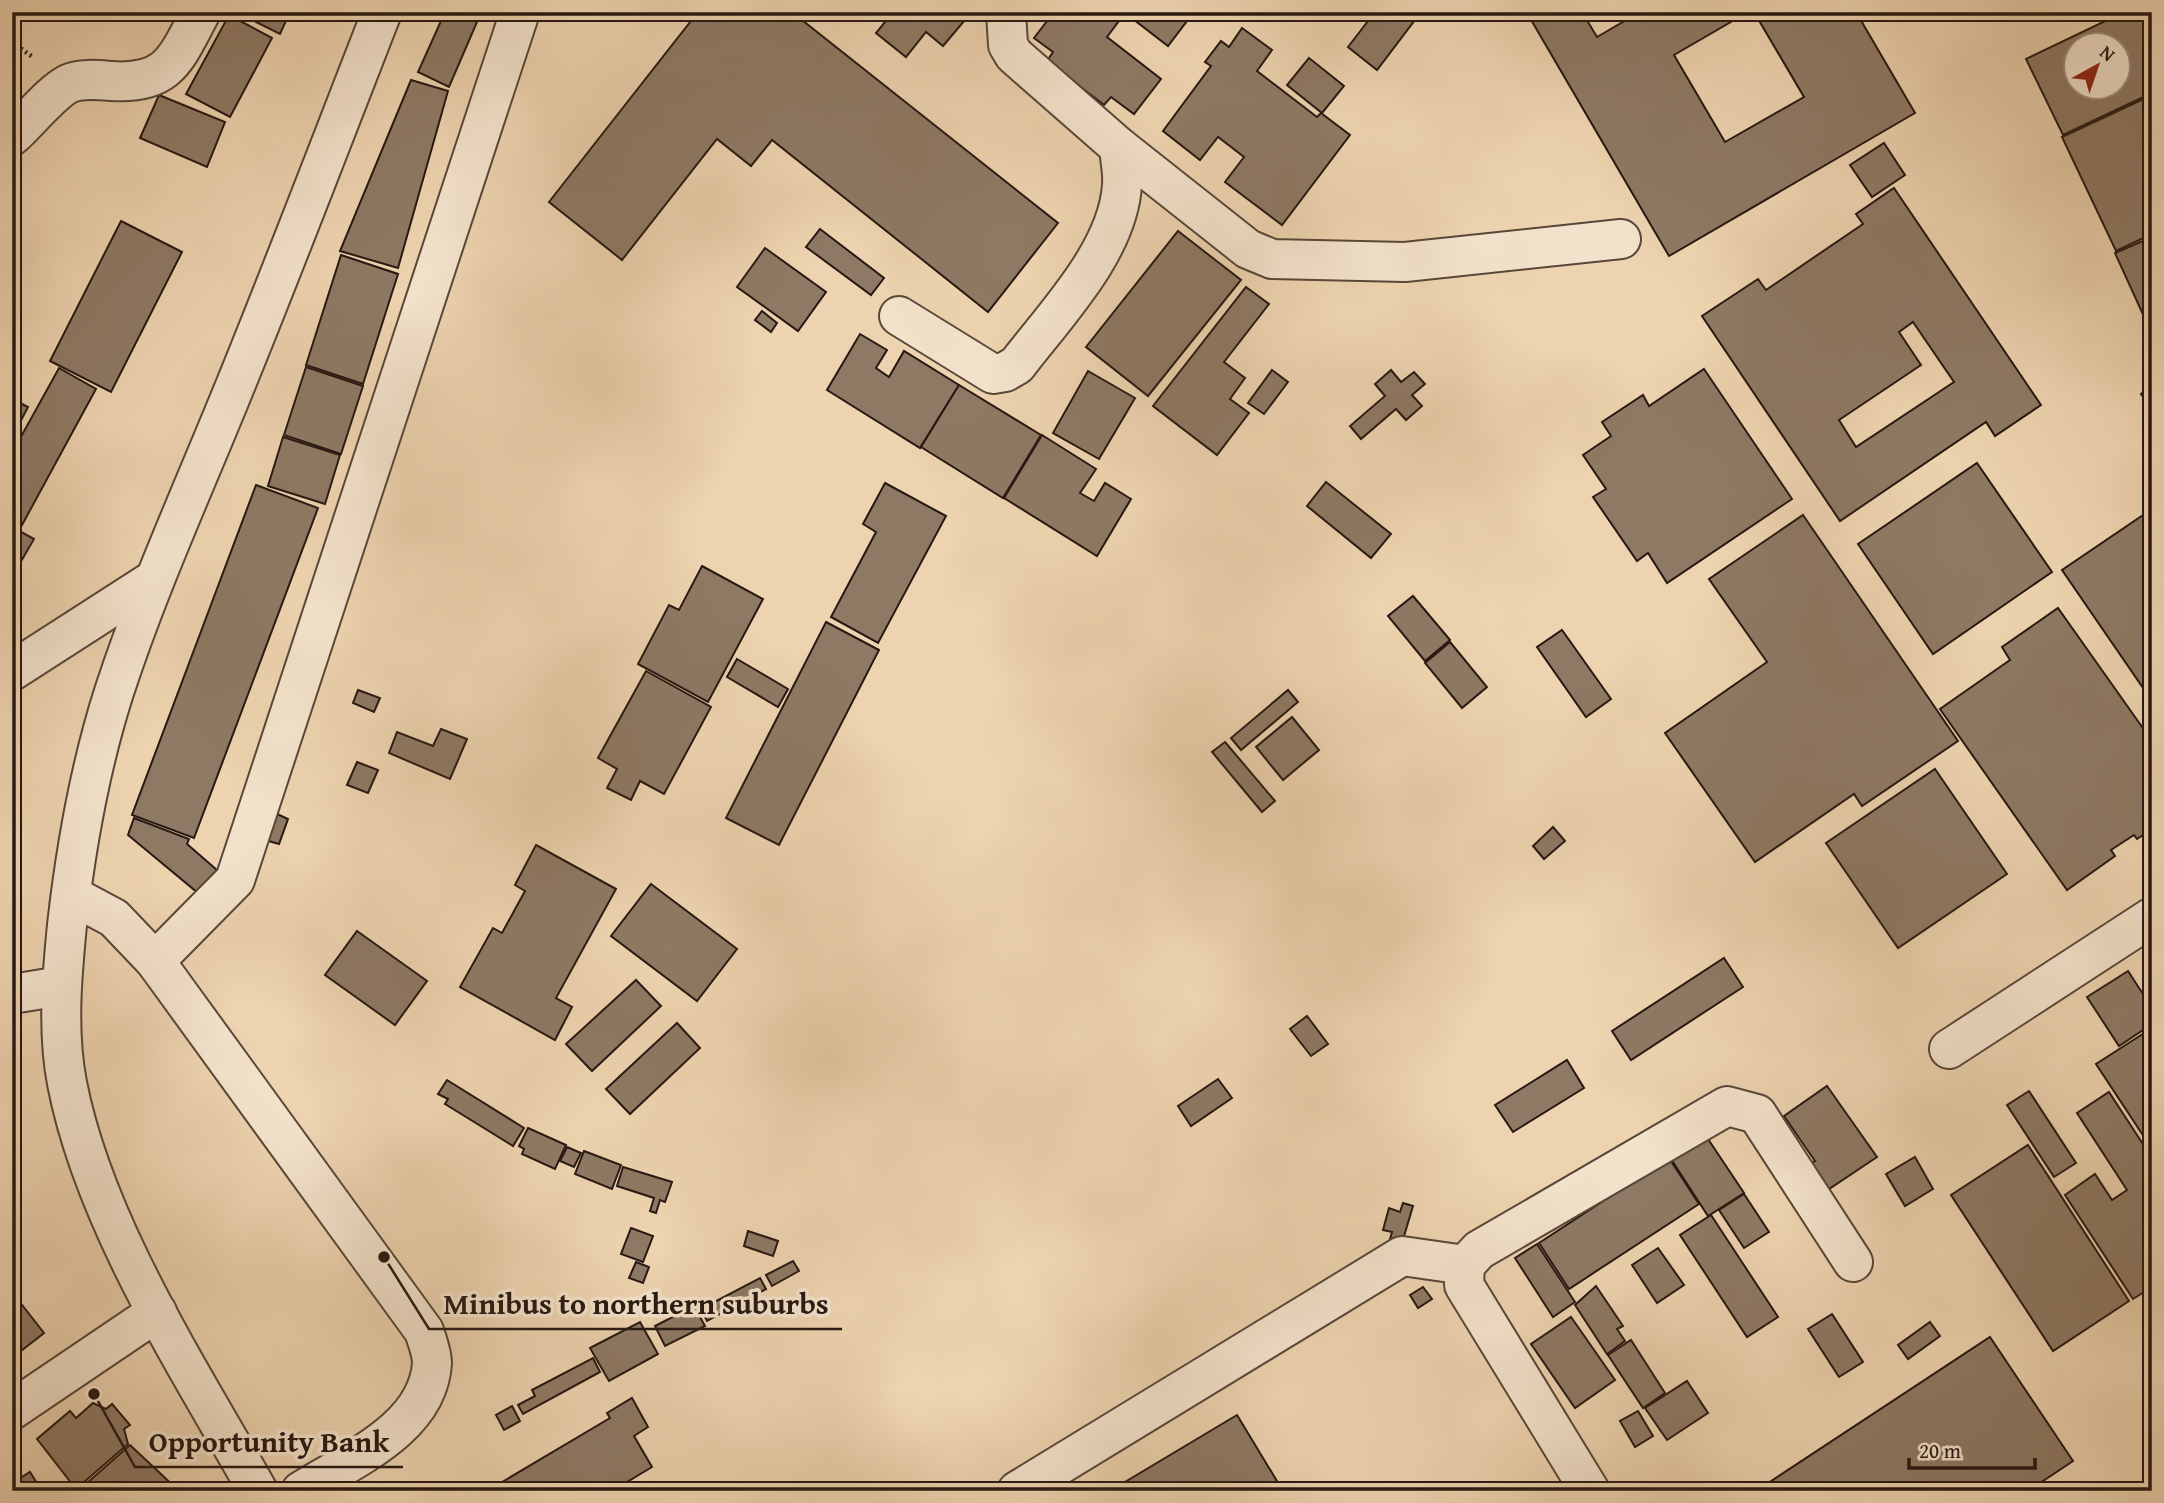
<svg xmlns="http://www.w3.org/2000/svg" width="2164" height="1503" viewBox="0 0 2164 1503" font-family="'Gentium Book Plus',serif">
  <rect width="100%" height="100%" fill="#edd3af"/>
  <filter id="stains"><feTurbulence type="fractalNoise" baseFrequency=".00286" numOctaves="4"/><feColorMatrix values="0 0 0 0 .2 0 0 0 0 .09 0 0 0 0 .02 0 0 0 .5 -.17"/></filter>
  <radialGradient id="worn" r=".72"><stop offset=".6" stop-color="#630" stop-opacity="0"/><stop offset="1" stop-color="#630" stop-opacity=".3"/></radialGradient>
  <g fill="#8e7964" stroke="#271812" stroke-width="2" fill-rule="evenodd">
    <path d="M261,12H290L280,34L256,22Z"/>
    <path d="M445,12H456L477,22L449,87L418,72Z"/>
    <path d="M698,12H808L802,20L1058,223L988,312L772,140L751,166L717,139L622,260L549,202Z"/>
    <path d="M893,12H968L970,14L943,46L926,32L906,57L876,33Z"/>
    <path d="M1054,12H1185L1190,17L1168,46L1125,13L1107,37L1161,79L1134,114L1111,97L1104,105L1047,61L1053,52L1034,38Z"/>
    <path d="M1375,12H1421L1377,70L1348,47Z"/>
    <path d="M1540,12H1582L1597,37L1640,12H1748L1674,55L1725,142L1804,97L1754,12H1856L1915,113L1669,256L1530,18Z"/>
    <path d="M2124,12H2152V93L2063,135L2026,59ZM2076,46H2118V88H2076Z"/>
    <path d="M229,15L272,38L230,117L186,94Z"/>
    <path d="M1242,28L1272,50L1257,71L1317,117L1321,113L1350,135L1282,225L1225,182L1244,157L1218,137L1200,160L1163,131L1211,66L1205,62L1221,41L1229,47Z"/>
    <path d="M1309,58L1344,86L1322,113L1287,85Z"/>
    <path d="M411,80L448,91L398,268L340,251Z"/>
    <path d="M159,95L225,122L207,167L140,138Z"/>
    <path d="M2152,95V234L2116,251L2062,137Z"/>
    <path d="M1884,143L1905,175L1872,197L1850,165Z"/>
    <path d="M1894,188L2041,405L1995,436L1986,422L1840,521L1702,316L1758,279L1766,290L1863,224L1856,214ZM1913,322L1954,382L1856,447L1839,420L1921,365L1899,332Z"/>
    <path d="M121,221L182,252L111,392L50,361Z"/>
    <path d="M820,229L884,278L871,295L806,247Z"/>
    <path d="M1178,231L1241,280L1148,396L1086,347Z"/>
    <path d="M2152,237V331L2151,332L2115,253Z"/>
    <path d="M765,248L826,292L798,331L737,287Z"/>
    <path d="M341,255L398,274L363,384L306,365Z"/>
    <path d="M1246,287L1269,304L1224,362L1245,378L1230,399L1249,413L1217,455L1153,406Z"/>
    <path d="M762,311L777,323L771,332L755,320Z"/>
    <path d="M860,334L887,350L876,368L889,377L904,351L959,385L920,448L827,390Z"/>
    <path d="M306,367L363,386L341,454L284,435Z"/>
    <path d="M59,368L96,389L22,525L12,519V453Z"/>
    <path d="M1704,369L1792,499L1667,583L1648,553L1637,561L1593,497L1606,489L1583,455L1611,436L1602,422L1643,395L1649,406Z"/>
    <path d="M1272,370L1288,382L1264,414L1248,403Z"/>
    <path d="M1391,370L1401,382L1414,372L1425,384L1412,395L1422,406L1406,420L1396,409L1361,439L1350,426L1385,396L1375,384Z"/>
    <path d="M1088,371L1135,398L1099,459L1053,433Z"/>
    <path d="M959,385L1041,435L1003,498L921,447Z"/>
    <path d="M2152,386V410L2141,394Z"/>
    <path d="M18,402L28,407L17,428L12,426V412Z"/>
    <path d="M1042,435L1096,469L1080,493L1094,501L1105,483L1131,499L1097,556L1004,498Z"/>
    <path d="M283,437L340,455L325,504L268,486Z"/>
    <path d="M1977,463L2052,572L1933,654L1858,544Z"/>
    <path d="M1326,482L1391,534L1371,558L1307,506Z"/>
    <path d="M885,483L946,516L878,643L831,617L876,532L863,524Z"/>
    <path d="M256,485L318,508L194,838L132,815Z"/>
    <path d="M2152,509V701L2062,570Z"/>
    <path d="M1803,515L1958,741L1862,806L1854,794L1755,862L1665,733L1767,662L1709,579Z"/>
    <path d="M12,527L34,539L12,577Z"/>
    <path d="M702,566L763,599L708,702L638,664L669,605L679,610Z"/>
    <path d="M1413,596L1450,640L1425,661L1388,616Z"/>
    <path d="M2058,608L2152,741V829L2137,839L2134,835L2111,850L2115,856L2067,890L1940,709L2010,660L2002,647Z"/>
    <path d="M826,622L879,650L779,845L726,818Z"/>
    <path d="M1562,630L1611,699L1586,717L1537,647Z"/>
    <path d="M1450,642L1487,687L1462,708L1425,663Z"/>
    <path d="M737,659L788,689L778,707L727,677Z"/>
    <path d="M646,671L711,707L664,794L640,781L631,800L607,788L617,769L598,758Z"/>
    <path d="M358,690L380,698L374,712L353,703Z"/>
    <path d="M1288,690L1298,702L1241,750L1231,738Z"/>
    <path d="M1292,717L1319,750L1283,780L1256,747Z"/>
    <path d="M441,729L467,739L450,779L389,753L397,732L433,746Z"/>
    <path d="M1225,742L1275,801L1262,812L1212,752Z"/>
    <path d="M357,762L378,770L368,793L347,785Z"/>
    <path d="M1935,769L2007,874L1898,948L1826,843Z"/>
    <path d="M275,813L288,819L279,844L265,840Z"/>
    <path d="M134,818L189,839L187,844L217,870L198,893L128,835Z"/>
    <path d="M1553,827L1565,841L1544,859L1533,846Z"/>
    <path d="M536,845L616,889L556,998L572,1007L555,1040L460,987L493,928L502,933L525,891L515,885Z"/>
    <path d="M651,884L737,949L697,1001L611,936Z"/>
    <path d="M357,931L427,981L395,1025L325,975Z"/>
    <path d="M1724,958L1743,987L1631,1060L1612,1031Z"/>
    <path d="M2128,971L2152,1008V1024L2119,1046L2087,997Z"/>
    <path d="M636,980L661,1006L592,1071L566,1044Z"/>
    <path d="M1307,1016L1328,1044L1311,1056L1290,1029Z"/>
    <path d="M677,1023L700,1048L630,1114L606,1089Z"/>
    <path d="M2152,1028V1149L2096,1064Z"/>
    <path d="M1567,1060L1584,1088L1513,1132L1495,1105Z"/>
    <path d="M1218,1079L1232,1098L1191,1126L1178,1106Z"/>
    <path d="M447,1080L524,1128L513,1146L445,1104L448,1099L438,1094Z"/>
    <path d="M1827,1086L1877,1157L1829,1189L1811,1163L1815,1161L1784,1116Z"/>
    <path d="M2029,1091L2076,1163L2054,1177L2007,1105Z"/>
    <path d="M2109,1092L2152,1158V1287L2133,1299L2065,1195L2095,1174L2112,1200L2127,1190L2077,1113Z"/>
    <path d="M528,1128L566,1145L555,1169L522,1154L524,1149L519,1146Z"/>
    <path d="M1704,1133L1744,1193L1708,1216L1669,1156Z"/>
    <path d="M2028,1145L2129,1301L2053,1351L1951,1195Z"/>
    <path d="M567,1147L581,1153L574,1167L560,1161Z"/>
    <path d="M584,1151L621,1165L612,1189L575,1174Z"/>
    <path d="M1915,1157L1933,1189L1905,1206L1886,1174Z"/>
    <path d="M1669,1158L1699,1204L1569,1289L1539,1243Z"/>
    <path d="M623,1167L672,1182L665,1202L660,1200L656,1213L650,1211L654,1198L617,1186Z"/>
    <path d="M1744,1194L1769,1232L1744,1248L1719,1210Z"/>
    <path d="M1403,1203L1413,1206L1402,1243L1390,1239L1392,1232L1383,1230L1389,1208L1400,1212Z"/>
    <path d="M1711,1215L1778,1317L1747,1337L1680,1235Z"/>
    <path d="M631,1228L653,1236L643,1262L621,1254Z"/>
    <path d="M748,1231L778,1241L773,1256L744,1246Z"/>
    <path d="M1537,1244L1575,1302L1553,1317L1515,1258Z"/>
    <path d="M1658,1248L1684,1285L1657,1303L1632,1265Z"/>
    <path d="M793,1261L799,1271L772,1286L766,1275Z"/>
    <path d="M636,1262L649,1267L643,1283L629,1278Z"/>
    <path d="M760,1278L766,1289L707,1321L701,1309Z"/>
    <path d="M1596,1286L1623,1326L1617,1329L1625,1341L1607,1354L1575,1305Z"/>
    <path d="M1423,1287L1432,1299L1418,1308L1410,1295Z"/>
    <path d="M12,1292L44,1333L12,1358Z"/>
    <path d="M694,1306L705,1326L665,1346L655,1326Z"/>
    <path d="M1832,1314L1863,1362L1839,1377L1808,1329Z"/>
    <path d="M1571,1317L1615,1380L1575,1408L1531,1344Z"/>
    <path d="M640,1322L658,1354L609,1381L590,1348Z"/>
    <path d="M1930,1322L1940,1336L1908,1359L1898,1345Z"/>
    <path d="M1990,1337L2073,1461L2028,1491H1756Z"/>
    <path d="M1631,1340L1665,1393L1643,1408L1608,1355Z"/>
    <path d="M593,1358L600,1372L523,1414L518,1405L535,1396L532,1390Z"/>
    <path d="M1687,1381L1708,1413L1667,1440L1645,1408Z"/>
    <path d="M632,1398L648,1427L634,1436L652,1467L612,1491H487L610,1418L607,1413Z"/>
    <path d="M93,1403L106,1409L112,1404L130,1425L124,1429L128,1444L76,1489L37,1439L70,1411L76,1418Z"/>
    <path d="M512,1406L520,1421L504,1430L496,1415Z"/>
    <path d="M1638,1411L1653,1436L1635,1447L1620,1421Z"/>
    <path d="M1237,1415L1283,1491H1116L1115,1488Z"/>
    <path d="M130,1445L179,1491H78Z"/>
    <path d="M30,1472L42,1491H12V1479L14,1482Z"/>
  </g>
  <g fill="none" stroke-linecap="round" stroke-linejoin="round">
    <defs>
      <g id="minor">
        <path d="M1006,12L1008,45L1014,55L1119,147L1248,249L1272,259L1405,262L1621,239"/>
        <path d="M12,136C28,122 51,93 68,84C80,78 99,80 111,81C170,85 176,58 201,12"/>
        <path d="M899,316L993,374L1005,372L1017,365C1055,315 1118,251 1122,185C1123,173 1120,160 1119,147"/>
        <path d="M12,671L155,579"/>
        <path d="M71,895L114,918L155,961L424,1331C427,1340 432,1353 432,1363C428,1429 350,1460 301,1491"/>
        <path d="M155,961L235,880L520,12"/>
        <path d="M12,994L61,986"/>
        <path d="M1949,1049L2152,917"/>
        <path d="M12,1410L157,1312"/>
        <path d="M258,1491C188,1367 94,1223 67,1083C57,1031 62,976 67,925C76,846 90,767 114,692C147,591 191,494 231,396C283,269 332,140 382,12"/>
        <path d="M1017,1491L1402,1256L1465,1265"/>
        <path d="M1590,1491L1464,1285L1465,1265L1479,1250L1727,1106L1757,1114L1853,1262"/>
      </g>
    </defs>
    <use href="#minor" stroke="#584739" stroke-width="42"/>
    <path stroke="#271812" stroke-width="4.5" stroke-dasharray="2 3.5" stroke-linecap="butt" d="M12,42L34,58"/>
    <use href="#minor" stroke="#f3e2cb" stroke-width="38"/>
  </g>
  <path fill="none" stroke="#271812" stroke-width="2.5" d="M384 1257L429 1329H842M94 1394L135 1467H403"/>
  <g fill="#271812" stroke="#f3e2cb" stroke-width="2.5">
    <circle cx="384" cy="1257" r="7"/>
    <circle cx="94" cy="1394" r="7"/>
  </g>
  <g font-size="30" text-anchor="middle" font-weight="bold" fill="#271812" stroke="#f3e2cb" stroke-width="7" stroke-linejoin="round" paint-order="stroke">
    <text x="636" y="1314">Minibus to northern suburbs</text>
    <text x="269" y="1452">Opportunity Bank</text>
  </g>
  <rect width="2164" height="1503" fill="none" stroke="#edd3af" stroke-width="42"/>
  <rect x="14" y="14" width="2136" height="1475" fill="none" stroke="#271812" stroke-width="3.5"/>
  <rect x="21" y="21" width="2122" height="1461" fill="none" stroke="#271812" stroke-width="2"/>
  <g transform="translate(2097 66) rotate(40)"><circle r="33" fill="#f3e2cb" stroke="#a19181" stroke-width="2"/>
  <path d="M0-5L12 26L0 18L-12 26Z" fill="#8f2418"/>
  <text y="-10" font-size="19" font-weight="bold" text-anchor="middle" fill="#271812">N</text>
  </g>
  <path d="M1909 1458v10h126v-10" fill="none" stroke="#271812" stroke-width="3.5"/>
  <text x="1919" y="1458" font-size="21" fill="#271812" stroke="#f3e2cb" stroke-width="5" paint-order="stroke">20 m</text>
  <rect width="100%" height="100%" filter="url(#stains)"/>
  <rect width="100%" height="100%" fill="url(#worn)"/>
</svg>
